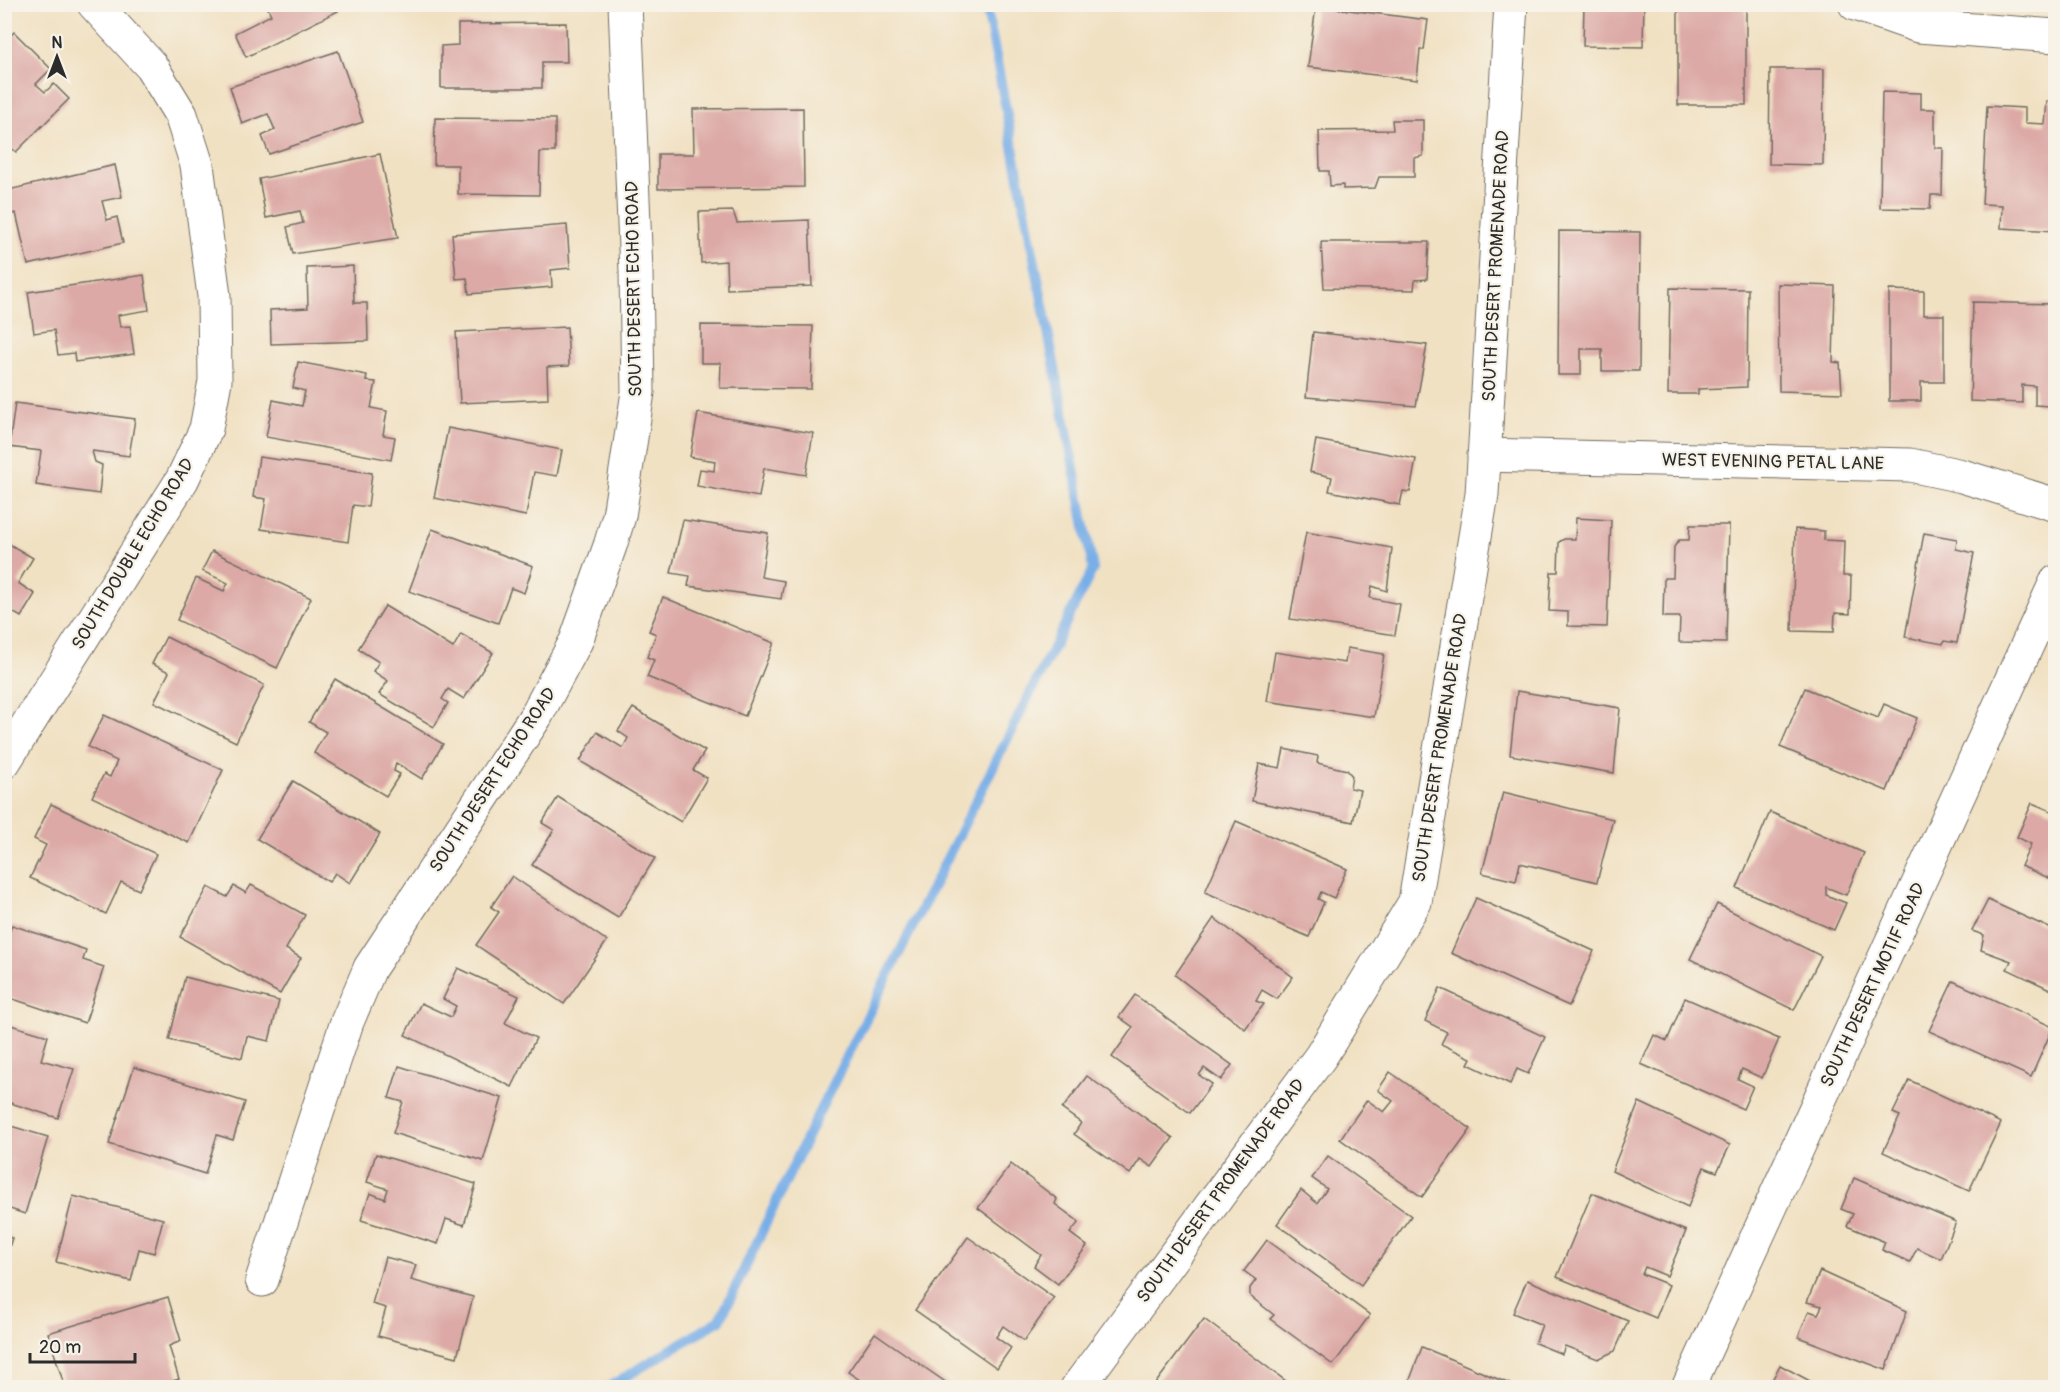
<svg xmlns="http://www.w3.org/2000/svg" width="2060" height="1392" viewBox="0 0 2060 1392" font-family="Pangolin,sans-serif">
  <rect width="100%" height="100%" fill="#f7f3e8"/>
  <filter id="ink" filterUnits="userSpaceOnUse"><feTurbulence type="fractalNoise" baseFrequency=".0167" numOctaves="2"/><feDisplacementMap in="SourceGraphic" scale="12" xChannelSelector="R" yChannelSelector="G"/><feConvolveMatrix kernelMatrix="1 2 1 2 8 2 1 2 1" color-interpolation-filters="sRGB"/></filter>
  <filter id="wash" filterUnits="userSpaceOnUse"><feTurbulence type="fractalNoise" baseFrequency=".008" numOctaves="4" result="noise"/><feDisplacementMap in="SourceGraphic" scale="24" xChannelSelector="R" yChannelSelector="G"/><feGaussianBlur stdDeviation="1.35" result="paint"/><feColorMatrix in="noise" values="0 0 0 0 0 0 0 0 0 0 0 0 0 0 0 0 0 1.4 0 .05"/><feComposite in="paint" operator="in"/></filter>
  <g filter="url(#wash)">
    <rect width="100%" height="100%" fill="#f1e1c3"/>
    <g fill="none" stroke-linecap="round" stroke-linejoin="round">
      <path stroke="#78aee7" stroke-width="10" d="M607,1388L720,1320L817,1116L1093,569L986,4"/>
    </g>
    <g id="blocks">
      <g fill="#dca9a6">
        <path d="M266,4H334L338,11L246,57L235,33L271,15Z"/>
        <path d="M1584,4H1644L1643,47L1583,46Z"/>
        <path d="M1678,4L1746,6V105H1678Z"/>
        <path d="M1316,6L1428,20L1424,50H1420L1417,80L1308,67Z"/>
        <path d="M566,23L567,62H542V88H441V46L458,45V24Z"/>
        <path d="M14,32L51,69L36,84L45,92L54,84L69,99L16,152L4,141V42Z"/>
        <path d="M338,51L363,122L269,154L262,136L275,130L268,114L242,124L230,87Z"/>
        <path d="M1770,69H1824L1823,165L1769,164Z"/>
        <path d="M1882,92L1921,93V109H1935V148H1943L1942,195H1931L1930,209L1880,208Z"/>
        <path d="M2047,101H2056V231L2001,228L2002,205L1982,204L1987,106L2025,108V123L2045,124Z"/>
        <path d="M803,108L804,187L658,189V154H694L693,109Z"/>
        <path d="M435,118L555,119V152H540L539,195L458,194V165H434Z"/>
        <path d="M1392,120H1423V156L1414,158V177H1379L1375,188L1343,189V185L1330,186L1329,171H1320L1319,131L1393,130Z"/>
        <path d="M380,154L398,238L293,254L287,227L303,223L300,211L266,218L259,179Z"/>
        <path d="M115,165L122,197L102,201L107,220L117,217L123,243L28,265L16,213L4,216V191Z"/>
        <path d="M733,211L737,223L809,220L812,286L727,289L726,261L701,263L699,212Z"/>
        <path d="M567,225L570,268L551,270L552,287L469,294L467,278L456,279L452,234Z"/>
        <path d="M1559,231L1640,232L1639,371H1602V349H1581V375H1558Z"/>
        <path d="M1321,242H1429L1427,279L1415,280L1414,290L1324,288Z"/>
        <path d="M353,266L354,303H367L368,341L271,344L270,310L308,308L307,268Z"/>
        <path d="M144,275L149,310L118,315L120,327L130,326L134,354L75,362L74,353L58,355L54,330L34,333L28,292Z"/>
        <path d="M1778,284L1835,286L1833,362L1840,363L1842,393L1779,391Z"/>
        <path d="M1670,288L1748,289L1747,387L1698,389V394H1668Z"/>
        <path d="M1889,290L1924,291V315H1944V382H1921V401H1889Z"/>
        <path d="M1973,302L2052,304L2049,406L2035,405V386L2022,385V403L1970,401Z"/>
        <path d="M701,325L813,326L811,389L720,388L721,363H701Z"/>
        <path d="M567,327L569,366L547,367L548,399L460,403L456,332Z"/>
        <path d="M1313,332L1427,345L1416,406L1306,397Z"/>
        <path d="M298,362L367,375L366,381L376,382L371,408L387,411L383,435L395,437L391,460L266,437L273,400L302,406L305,391L293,388Z"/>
        <path d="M15,403L135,419L129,456L92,451L95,462L102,465L99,494L36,485L41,451L9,447Z"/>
        <path d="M698,413L813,433L806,475L764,468L759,497L697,486L700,469L714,471L715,461L690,457Z"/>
        <path d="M448,428L562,450L557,476L534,472L526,516L434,498Z"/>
        <path d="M1316,440L1416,459L1410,492L1403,491L1400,505L1329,491L1332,477L1310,472Z"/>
        <path d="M259,457L372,473L368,507L353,505L348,542L261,529L266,499L253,497Z"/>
        <path d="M1576,518L1611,520L1607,627L1568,626V612L1549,611L1551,572H1558L1559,542L1564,539H1575Z"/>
        <path d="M683,520L768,533L761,577L784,581L781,599L688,586L690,576L671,573Z"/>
        <path d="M1690,525H1729L1726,643L1679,642L1680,617H1663L1664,578H1673L1674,547L1679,540H1689Z"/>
        <path d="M432,529L533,566L524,593L511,588L498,623L409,591Z"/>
        <path d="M1795,529L1824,531V540L1844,541L1843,576H1851L1850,614L1835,613L1834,632L1792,631Z"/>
        <path d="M1306,532L1392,548L1387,591L1372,586L1370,598L1400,604L1395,635L1290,619Z"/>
        <path d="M1924,533L1957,539L1956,549L1974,553L1957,643L1944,641L1943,644L1905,637Z"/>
        <path d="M4,541L33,558L18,583L35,594L21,617L4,607Z"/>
        <path d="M212,551L311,598L277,668L177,620L196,578L224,591L228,583L202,571Z"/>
        <path d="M663,597L774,643L745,716L647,677L654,660L647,657L656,634L649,631Z"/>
        <path d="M385,606L453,648L461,634L493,653L464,699L448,689L442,699L448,703L434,727L379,694L388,681L373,671L379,662L358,649Z"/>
        <path d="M166,637L264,685L236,742L154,702L169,672L152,664Z"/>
        <path d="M1347,648L1384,654L1374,717L1267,701L1275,652L1345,663Z"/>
        <path d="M335,679L443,744L422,779L396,763L394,771L400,774L386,796L314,753L326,732L309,722Z"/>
        <path d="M1805,688L1878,718L1884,704L1917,718L1887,791L1780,747Z"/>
        <path d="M1517,691L1620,708L1614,773L1510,755Z"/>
        <path d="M633,708L705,751L693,770L707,778L681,822L580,761L597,732L623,748L628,738L618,731Z"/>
        <path d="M104,715L223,770L189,843L92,797L104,774L110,777L117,761L88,747Z"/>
        <path d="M1284,749L1318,756L1317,763L1347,770L1352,776L1350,788L1360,790L1353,822L1252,801L1259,764L1280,768Z"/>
        <path d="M293,781L380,834L350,883L335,873L329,882L257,839Z"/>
        <path d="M1503,792L1613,819L1597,882L1520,863L1516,881L1482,873Z"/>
        <path d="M558,797L655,858L618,918L532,865L554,830L542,823Z"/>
        <path d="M2032,803L2056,813V881L2021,866L2031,844L2017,837Z"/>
        <path d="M51,804L156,854L139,890L121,882L106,914L30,878L46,845L34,839Z"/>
        <path d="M1770,812L1864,853L1846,895L1826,887V895L1846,903L1834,930L1737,888Z"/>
        <path d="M1236,821L1347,869L1334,898L1321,892L1318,899L1324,902L1309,937L1205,892Z"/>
        <path d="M512,876L607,941L564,1004L476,945L499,912L491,907Z"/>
        <path d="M251,885L305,915L286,949L301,958L280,994L180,937L208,887L227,897L234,886L246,893Z"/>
        <path d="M1476,898L1594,951L1569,1006L1451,953Z"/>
        <path d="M1988,900L2056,931V992L2007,969L2011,961L1981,950L1984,935L1972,931Z"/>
        <path d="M1717,904L1821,956L1794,1010L1690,959Z"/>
        <path d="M1214,918L1293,977L1277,999L1262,990L1256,1001L1264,1004L1245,1029L1175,975Z"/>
        <path d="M12,925L86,950L83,960L104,967L85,1023L4,996V946Z"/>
        <path d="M458,968L519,996L505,1023L536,1038L512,1087L405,1035L421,1003L451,1017L456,1006L443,999Z"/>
        <path d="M185,977L279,1001L269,1041L247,1036L242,1058L169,1040Z"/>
        <path d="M1953,981L2053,1027L2031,1077L1929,1031Z"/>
        <path d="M1440,988L1545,1037L1528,1074L1517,1069L1510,1084L1468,1064L1471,1058L1441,1044L1447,1032L1425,1021Z"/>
        <path d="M1135,995L1232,1065L1221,1080L1204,1068L1199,1075L1212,1084L1190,1113L1112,1057L1133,1027L1119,1017Z"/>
        <path d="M1685,998L1779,1039L1762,1078L1742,1069L1738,1079L1753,1086L1743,1109L1641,1064L1654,1035L1667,1041Z"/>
        <path d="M4,1023L48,1036L41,1060L74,1069L58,1118L4,1101Z"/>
        <path d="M399,1066L502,1098L483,1161L393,1133L403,1102L389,1098Z"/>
        <path d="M134,1067L245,1102L233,1140L217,1135L205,1174L109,1144Z"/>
        <path d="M1390,1072L1471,1129L1422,1197L1340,1139L1367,1100L1384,1112L1393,1101L1378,1090Z"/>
        <path d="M1087,1076L1173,1138L1152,1167L1140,1159L1130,1174L1074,1134L1081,1123L1062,1109Z"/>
        <path d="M1909,1080L2001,1123L1969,1191L1883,1152L1900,1116L1893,1113Z"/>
        <path d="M1639,1102L1730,1145L1717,1172L1704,1167L1688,1207L1612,1171Z"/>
        <path d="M4,1124L48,1137L25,1214L4,1207Z"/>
        <path d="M376,1154L476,1184L464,1225L446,1219L438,1244L361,1220L370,1193L385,1199L388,1189L367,1182Z"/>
        <path d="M1328,1156L1411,1216L1361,1285L1277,1224L1301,1190L1317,1203L1327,1189L1312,1178Z"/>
        <path d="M1011,1164L1057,1199L1055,1204L1079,1222L1070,1233L1087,1246L1058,1284L1034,1266L1041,1255L978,1208Z"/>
        <path d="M1854,1178L1956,1222L1941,1259L1917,1248L1910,1262L1882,1250L1885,1242L1847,1226L1853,1214L1841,1209Z"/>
        <path d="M1592,1193L1686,1231L1667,1276L1645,1267L1642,1274L1669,1285L1656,1318L1557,1277Z"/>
        <path d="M73,1196L163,1219L154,1253L139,1249L131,1281L56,1262Z"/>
        <path d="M4,1236L12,1238L5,1260H4Z"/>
        <path d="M968,1237L1054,1298L1024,1341L1003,1326L996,1337L1011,1348L997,1368L915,1310Z"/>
        <path d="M1267,1240L1370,1315L1333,1365L1270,1319L1274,1315L1250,1296V1288L1256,1280L1244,1271Z"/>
        <path d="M385,1257L416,1265L411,1280L473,1297L457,1357L378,1336L386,1308L372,1304Z"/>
        <path d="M1820,1271L1907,1311L1886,1370L1798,1337L1809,1311L1818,1314L1822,1306L1807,1302Z"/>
        <path d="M1527,1280L1628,1321L1615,1351L1598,1359L1565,1346L1562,1354L1535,1343L1542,1325L1513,1313Z"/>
        <path d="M168,1297L181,1341L169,1346L179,1379L150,1388H65L48,1333Z"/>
        <path d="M1204,1319L1295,1388H1152Z"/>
        <path d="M875,1333L954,1388H872L848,1372Z"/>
        <path d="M1422,1347L1517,1387V1388H1415L1408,1385Z"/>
        <path d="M1780,1365L1823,1388H1768Z"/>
      </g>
    </g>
  </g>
  <g filter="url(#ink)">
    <use href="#blocks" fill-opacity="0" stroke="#706b60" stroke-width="1.5"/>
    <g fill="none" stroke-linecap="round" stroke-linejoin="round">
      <defs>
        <g id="minor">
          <path d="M1855,4L1918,26L2056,36"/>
          <path d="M1484,455L1910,465L1962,476L2056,505"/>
          <path d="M4,762L182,480L206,429L215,381L214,296L197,165L181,115L151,66L94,4"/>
          <path d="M262,1280L347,1022L370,968L536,716L576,641L610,546L619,516L638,392L636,272L625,4"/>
          <path d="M1077,1388L1321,1056L1415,902L1482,494L1511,4"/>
          <path d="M1688,1388L2056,582"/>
        </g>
      </defs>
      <use href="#minor" stroke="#706b60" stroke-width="35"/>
      <use href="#minor" stroke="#fff" stroke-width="33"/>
    </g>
  </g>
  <g text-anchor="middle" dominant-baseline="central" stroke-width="4.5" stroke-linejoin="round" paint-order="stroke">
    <g font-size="18" fill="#2b2b2b" stroke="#f7f3e8">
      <text transform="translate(1496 266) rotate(-87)">SOUTH DESERT PROMENADE ROAD</text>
      <text transform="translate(634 289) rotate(-91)">SOUTH DESERT ECHO ROAD</text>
      <text transform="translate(1773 462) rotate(1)">WEST EVENING PETAL LANE</text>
      <text transform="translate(133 554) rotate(-59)">SOUTH DOUBLE ECHO ROAD</text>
      <text transform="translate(1440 748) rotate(-81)">SOUTH DESERT PROMENADE ROAD</text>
      <text transform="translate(493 780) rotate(-57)">SOUTH DESERT ECHO ROAD</text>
      <text transform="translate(1873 985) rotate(-65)">SOUTH DESERT MOTIF ROAD</text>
      <text transform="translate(1221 1191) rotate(-54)">SOUTH DESERT PROMENADE ROAD</text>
    </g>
  </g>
  <rect width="2060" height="1392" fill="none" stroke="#f7f3e8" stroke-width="24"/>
  <g transform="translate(57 57)" stroke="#f7f3e8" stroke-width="4.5" paint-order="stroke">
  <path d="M0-4.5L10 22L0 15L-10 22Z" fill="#2b2b2b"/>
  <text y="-9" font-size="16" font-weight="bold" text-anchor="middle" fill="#2b2b2b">N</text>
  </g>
  <path d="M30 1353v9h105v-9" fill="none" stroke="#2b2b2b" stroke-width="3"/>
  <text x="39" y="1353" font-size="18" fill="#2b2b2b" stroke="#f7f3e8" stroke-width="4.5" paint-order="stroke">20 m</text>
</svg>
